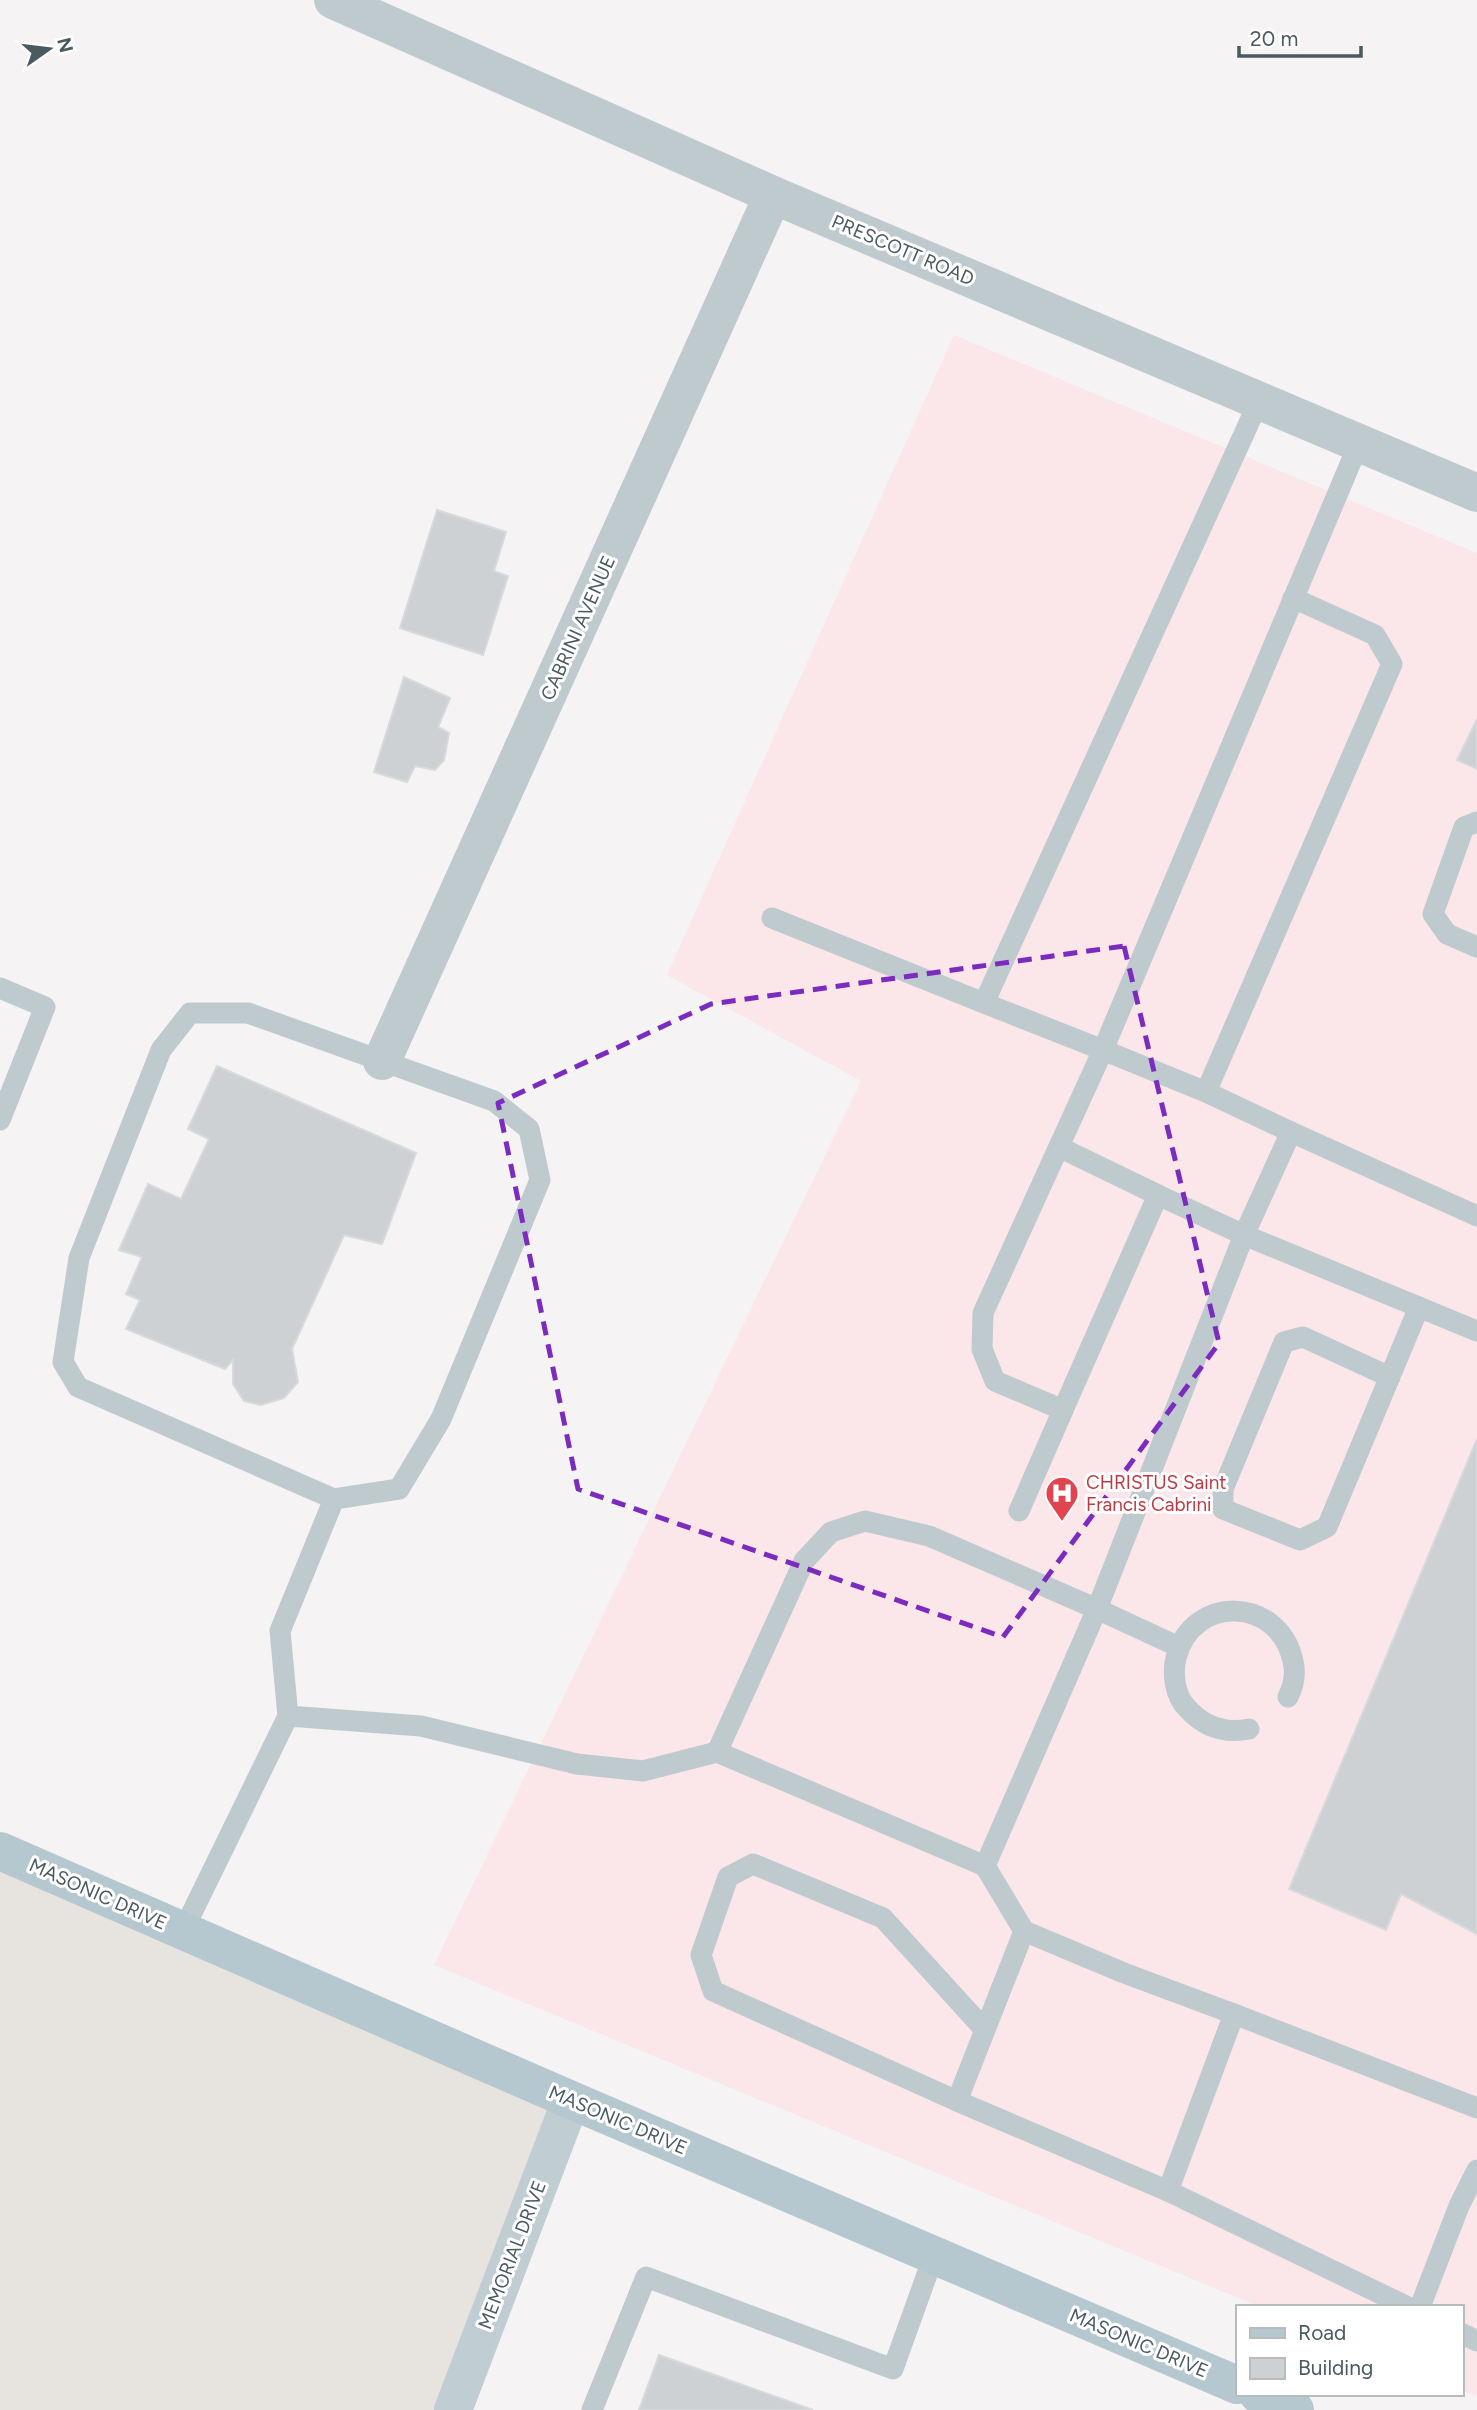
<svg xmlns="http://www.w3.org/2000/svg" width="1477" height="2410" viewBox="0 0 1477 2410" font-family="Figtree,sans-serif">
  <rect width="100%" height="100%" fill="#f5f3f3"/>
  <path fill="#e7e3df" d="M0,1851L571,2100L453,2410H0Z"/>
  <path fill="#fbe7e9" d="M954,335L1477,553V2396L1461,2390V2307H1260L434,1965L861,1081L667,975Z"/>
  <g fill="#cdd1d4" stroke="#d7dadd" stroke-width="2">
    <path d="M437,510L506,532L494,571L508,576L483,655L400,628Z"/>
    <path d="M404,677L450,698L438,727L449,733L444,760L435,770L415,766L407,782L374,772Z"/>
    <path d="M1477,719V769L1457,760Z"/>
    <path d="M217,1066L416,1153L382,1244L344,1235L292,1349L298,1382L284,1398L261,1405L244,1401L233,1384V1360L225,1369L126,1329L140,1300L126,1294L142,1257L119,1250L148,1184L181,1199L209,1139L188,1129Z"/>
    <path d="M1477,1439V1934L1401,1894L1386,1930L1289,1889Z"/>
    <path d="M659,2355L813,2410H639Z"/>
  </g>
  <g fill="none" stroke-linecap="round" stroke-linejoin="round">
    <g stroke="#bfcace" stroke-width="21">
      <path d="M1477,822L1464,827L1433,914L1447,934L1477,947"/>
      <path d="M772,918L984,1003L1259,401"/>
      <path d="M0,988L45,1007L0,1120"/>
      <path d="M984,1003L1103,1050L1359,443"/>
      <path d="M1291,1132L1477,1216"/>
      <path d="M1059,1147L1158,1195L1063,1410"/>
      <path d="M1158,1195L1244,1235L1291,1132L1206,1092"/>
      <path d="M1390,1377L1303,1337L1284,1342L1223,1489V1509L1300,1540L1327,1527L1419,1307"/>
      <path d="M1019,1511L1063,1410L995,1381L982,1349L983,1313L1103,1050L1206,1092L1392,664L1375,635L1293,598"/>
      <path d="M1179,1647L1097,1609L985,1866L717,1752L804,1561L831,1532L865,1521L929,1536L1097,1609L1244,1235L1477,1331"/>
      <path d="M288,1716L280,1631L334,1499L399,1489L441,1419L540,1180L529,1129L494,1101L248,1013H190L161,1050L79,1258L63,1362L78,1387L334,1499"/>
      <path d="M1249,1729C1224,1734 1204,1727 1187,1708C1175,1696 1172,1674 1176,1658C1192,1594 1279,1596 1293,1661C1296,1673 1294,1685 1288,1697"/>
      <path d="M985,1866L1024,1931L957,2101L713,1991L701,1955L728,1877L753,1864L883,1918L985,2030"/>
      <path d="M183,1931L288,1716L421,1726L577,1764L643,1771L717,1752"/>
      <path d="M1234,2014L1477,2108"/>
      <path d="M957,2101L1168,2191L1234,2014L1124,1973L1024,1931"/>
      <path d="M1168,2191L1408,2307"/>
      <path d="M1420,2307L1459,2206L1477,2170"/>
      <path d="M1461,2333L1477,2341"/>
      <path d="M592,2410L646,2277L893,2369L934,2255"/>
    </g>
    <g stroke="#bfcace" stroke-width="38">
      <path d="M333,0L773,195L1477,493"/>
      <path d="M382,1061L773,195"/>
    </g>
    <path stroke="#c0cdd3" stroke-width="38" d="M453,2410L571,2100"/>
    <g stroke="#b5c7cf" stroke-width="38">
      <path d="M0,1851L571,2100L1237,2385"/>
      <path d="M1258,2394L1295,2410"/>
    </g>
  </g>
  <path fill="none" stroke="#7b2cbf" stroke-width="5" stroke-dasharray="14 9" stroke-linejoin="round" d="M1124,946L1219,1343L1003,1637L578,1489L498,1103L711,1004Z"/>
  <defs>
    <symbol id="hospital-pin" viewBox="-11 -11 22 30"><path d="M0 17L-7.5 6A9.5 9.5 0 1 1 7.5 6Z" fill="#e0444e" stroke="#fff"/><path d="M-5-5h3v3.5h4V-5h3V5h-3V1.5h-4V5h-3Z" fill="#fff"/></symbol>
  </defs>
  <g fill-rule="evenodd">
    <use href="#hospital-pin" x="1043" y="1474" width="38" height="52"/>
  </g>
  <g text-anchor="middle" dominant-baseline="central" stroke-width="6" stroke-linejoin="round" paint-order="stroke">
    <g font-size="19" fill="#4b5a5f" stroke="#fff">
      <text transform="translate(903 250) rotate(23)">PRESCOTT ROAD</text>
      <text transform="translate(578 628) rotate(-66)">CABRINI AVENUE</text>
      <text transform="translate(98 1894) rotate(24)">MASONIC DRIVE</text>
      <text transform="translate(618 2120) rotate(23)">MASONIC DRIVE</text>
      <text transform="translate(512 2255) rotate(-69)">MEMORIAL DRIVE</text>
      <text transform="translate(1139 2343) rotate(23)">MASONIC DRIVE</text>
    </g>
    <g font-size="19" fill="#be3a42" stroke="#fff" text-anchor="start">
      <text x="1086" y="1482">CHRISTUS Saint<tspan x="1086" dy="22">Francis Cabrini</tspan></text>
    </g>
  </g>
  <rect x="1236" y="2305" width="228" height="91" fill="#ffffff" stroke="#b7bdbf" stroke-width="2"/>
  <rect x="1250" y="2328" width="35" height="10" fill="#b5c7cf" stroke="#b7bdbf" stroke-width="2"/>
  <text x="1298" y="2340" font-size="21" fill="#4b5a5f">Road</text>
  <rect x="1250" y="2358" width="35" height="21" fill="#cdd1d4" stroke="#b7bdbf" stroke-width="2"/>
  <text x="1298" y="2375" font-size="21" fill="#4b5a5f">Building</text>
  <g transform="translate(49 49) rotate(76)" stroke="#ffffff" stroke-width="5" paint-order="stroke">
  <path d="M0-5L12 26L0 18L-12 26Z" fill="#4b5a5f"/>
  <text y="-10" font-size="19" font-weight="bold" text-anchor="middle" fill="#4b5a5f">N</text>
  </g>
  <path d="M1239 46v10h122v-10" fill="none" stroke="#4b5a5f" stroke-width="3.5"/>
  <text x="1250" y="46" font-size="21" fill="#4b5a5f" stroke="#ffffff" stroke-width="5" paint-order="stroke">20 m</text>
</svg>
